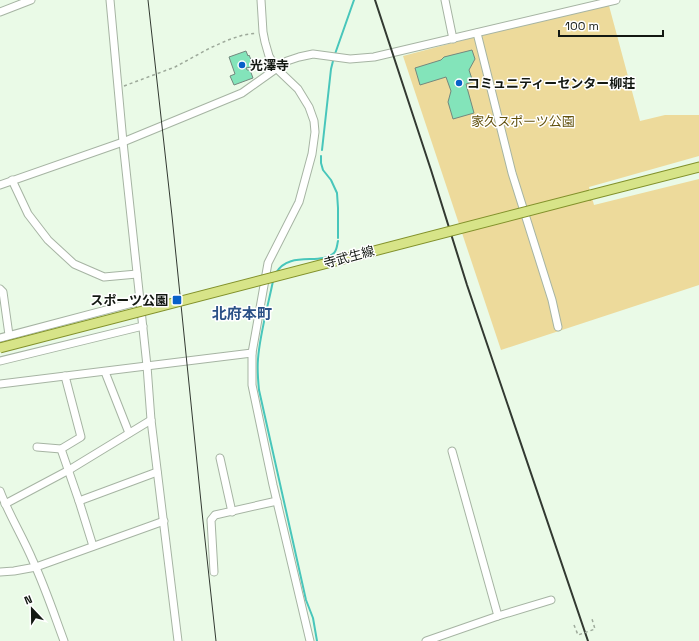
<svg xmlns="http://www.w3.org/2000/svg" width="699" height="641" viewBox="0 0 699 641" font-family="'Space Grotesk','Noto Sans JP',sans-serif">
  <rect width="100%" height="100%" fill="#eafae7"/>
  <path fill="#edda9b" d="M608,2L640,121L665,115H699V156L589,187L594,205L699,179V285L501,350L403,56Z"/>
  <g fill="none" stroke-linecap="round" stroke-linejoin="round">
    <g stroke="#48c6bb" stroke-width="2">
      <path d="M335,54L354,0"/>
      <path d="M322,150L331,69L333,61"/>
      <path d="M321,156V163L323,170L331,180L337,193L338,208V238"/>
      <path d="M276,273C289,250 321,266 334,253C337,250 337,245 338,241"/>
      <path d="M273,281C268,306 260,333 258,359C257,370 258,380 259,390L306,600L313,618L317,641"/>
    </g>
  </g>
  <g fill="#83e4ba" stroke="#73887e">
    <path d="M472,50L475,59L469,70L473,82L466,84L474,113L453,119L448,102L451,91L446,77L420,85L415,68L441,60L444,57Z"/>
    <path d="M246,51L248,56L249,55L252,62L250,63L251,67L246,68L247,70H250L253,78L234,85L230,76L235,74L229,57Z"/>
  </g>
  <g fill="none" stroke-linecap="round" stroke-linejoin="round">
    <defs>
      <g id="minor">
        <path d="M110,0L123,142L147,366L151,420L178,641"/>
        <path d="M261,0L263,32L265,42L269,56L276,68L298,89L309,107L314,121L315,132L312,154L299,202L268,263L252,353V385L273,485L310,641"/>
        <path d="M445,0L453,39"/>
        <path d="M0,12L31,0"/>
        <path d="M477,33L512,173L552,300L558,327"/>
        <path d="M12,180L28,214L48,240L74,264L104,277L137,274"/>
        <path d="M0,185L123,142L242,93L287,61L299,57L313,54L350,59L374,57L616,0"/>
        <path d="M0,289L3,292L9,335"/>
        <path d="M0,338L140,301"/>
        <path d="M0,361L143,326"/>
        <path d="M105,372L129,433"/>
        <path d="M0,384L252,353"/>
        <path d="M37,447L61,449L81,437L65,376"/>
        <path d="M61,449L79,501L93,546"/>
        <path d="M452,451L498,616"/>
        <path d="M220,458L232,512"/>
        <path d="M0,491C9,515 23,537 33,561C45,587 54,614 64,641"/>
        <path d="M79,501L157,472"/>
        <path d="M5,504L69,470L151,420"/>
        <path d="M0,572L14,571L36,567L164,521"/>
        <path d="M214,572L211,520L215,515L277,501"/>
        <path d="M426,641L498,616L551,600"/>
      </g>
      <path id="major" d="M590,195L699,167"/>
    </defs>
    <use href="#minor" stroke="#a6b4a3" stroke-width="9"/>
    <use href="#major" stroke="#82912b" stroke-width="11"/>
    <path stroke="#9da99a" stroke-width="1.5" stroke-dasharray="3 3" stroke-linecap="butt" d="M124,86L175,67L210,48L228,40L243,35L257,33"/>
    <use href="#minor" stroke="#fff" stroke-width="7"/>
    <use href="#major" stroke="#d7e488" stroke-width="9"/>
    <path stroke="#323931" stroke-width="1" d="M148,0L172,216L202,512L216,641"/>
    <path stroke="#323931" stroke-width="2" d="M375,0L431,170L467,285L588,641"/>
    <defs>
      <path id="major-bridge" d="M0,348L590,195"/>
    </defs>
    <use href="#major-bridge" stroke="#82912b" stroke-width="11" stroke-linecap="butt"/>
    <path stroke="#9da99a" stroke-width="1.5" stroke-dasharray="3 3" stroke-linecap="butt" d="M574,625L578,635L595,629L592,619"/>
    <use href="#major-bridge" stroke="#d7e488" stroke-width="9"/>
  </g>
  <g fill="#0860c9" stroke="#fff" stroke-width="1.5">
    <circle cx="242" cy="65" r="4"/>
    <circle cx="459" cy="83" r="4"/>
    <rect x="172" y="295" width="10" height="10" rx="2"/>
  </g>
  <g text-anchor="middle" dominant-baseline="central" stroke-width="3" stroke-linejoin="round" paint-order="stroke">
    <g font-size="13" font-weight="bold" fill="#131812" stroke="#fff" text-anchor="start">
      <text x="250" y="65">光澤寺</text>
      <text x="467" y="83">コミュニティーセンター柳荘</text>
      <text x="168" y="300" text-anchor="end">スポーツ公園</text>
    </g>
    <g font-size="13" fill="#62510c" stroke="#fff">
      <text x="523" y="121">家久スポーツ公園</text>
    </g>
    <g font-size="13" fill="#131812" stroke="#fff">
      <text transform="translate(349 257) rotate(-15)">寺武生線</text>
    </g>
    <g font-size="15" font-weight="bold" fill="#2b5187" stroke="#fff">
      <text x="242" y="313">北府本町</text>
    </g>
  </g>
  <g transform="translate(32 609) rotate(338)" stroke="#ffffff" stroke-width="3" paint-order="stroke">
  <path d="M0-3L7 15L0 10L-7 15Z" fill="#131812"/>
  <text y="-6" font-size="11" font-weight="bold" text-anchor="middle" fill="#131812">N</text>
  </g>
  <path d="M559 30v6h104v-6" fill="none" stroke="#131812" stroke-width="2"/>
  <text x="565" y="30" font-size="12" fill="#131812" stroke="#ffffff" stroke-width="3" paint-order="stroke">100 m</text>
</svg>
